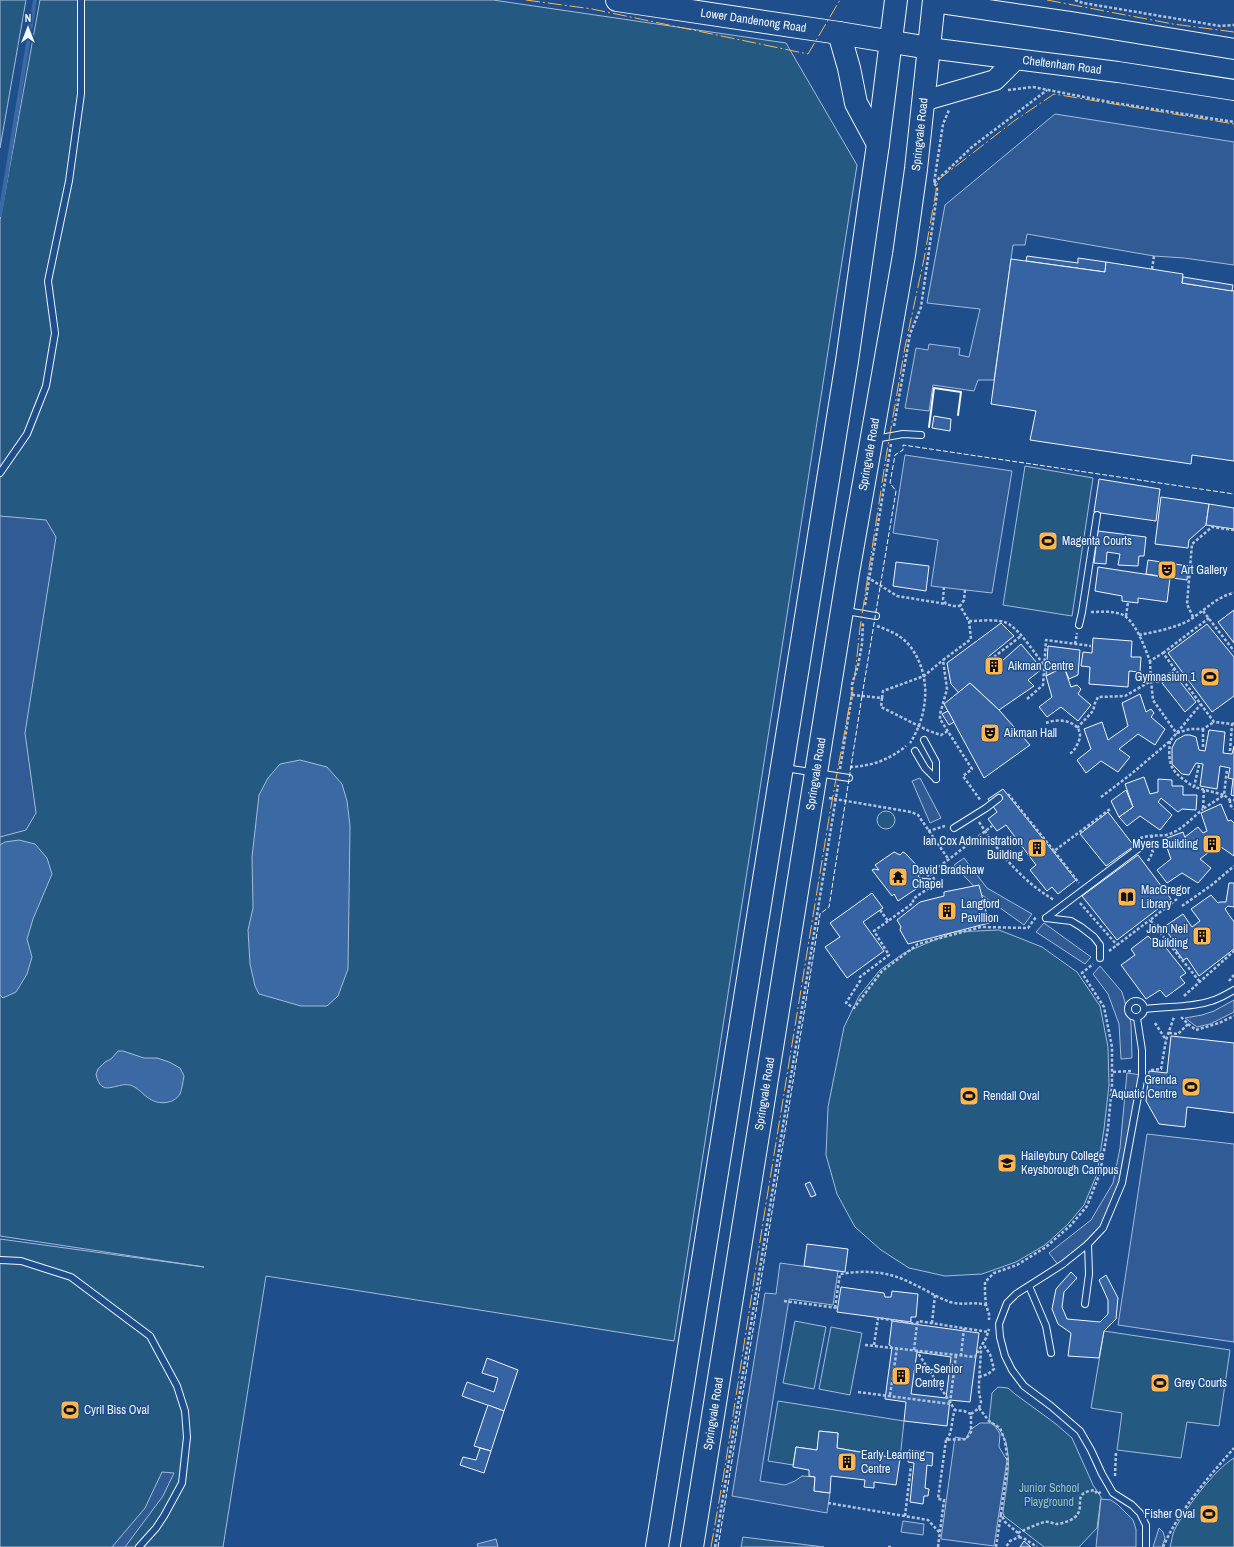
<svg xmlns="http://www.w3.org/2000/svg" width="1234" height="1547" viewBox="0 0 1234 1547" font-family="'Archivo Narrow',sans-serif">
  <rect width="100%" height="100%" fill="#1f4e8c"/>
  <g fill="#245a82" stroke="#a8bbd7">
    <path d="M0,0H26L0,148Z"/>
    <path d="M40,0H493L786,43L857,165L674,1341L266,1276L223,1547H0V1239L204,1267L0,1236V220Z"/>
    <path d="M1025,466L1093,478L1072,616L1003,605Z"/>
    <circle cx="886" cy="820" r="9"/>
    <path d="M999,930L1042,947L1077,972L1100,1006L1108,1047L1109,1085L1104,1129L1097,1174L1084,1205L1068,1224L1045,1245L1016,1262L982,1274L945,1276L909,1268L881,1250L855,1227L837,1194L826,1155L828,1107L844,1027L859,996L880,970L904,953L953,932Z"/>
    <path d="M795,1321L826,1327L814,1389L783,1383Z"/>
    <path d="M831,1327L862,1333L850,1395L819,1389Z"/>
    <path d="M1104,1331L1230,1350L1219,1426L1187,1422L1181,1458L1117,1450L1122,1413L1091,1408Z"/>
    <path d="M998,1387L1008,1388L1015,1394L1056,1424L1072,1438L1093,1485L1101,1497L1097,1528L1079,1547H1044L1004,1516L1003,1512C1006,1485 1019,1437 989,1421L992,1393Z"/>
    <path d="M778,1401L904,1421L900,1459L837,1448L838,1433L820,1431L817,1450L796,1447L793,1465L768,1461Z"/>
    <path d="M1234,1458V1547H1170C1172,1541 1172,1534 1175,1529C1185,1509 1215,1469 1234,1458Z"/>
    <path d="M743,1537L824,1547H741Z"/>
  </g>
  <g fill="#305b95" stroke="#a8bbd7">
    <path d="M1055,114L1234,142V265L1184,258L1154,256L1027,234L1025,245H1013L994,380H978L974,391L933,385L929,411L905,408L916,348L928,350L929,344L960,348L959,355L969,357L980,309L927,303L945,205Z"/>
    <path d="M905,455L1012,471L992,593L931,586L938,540L893,533Z"/>
    <path d="M0,516L46,520L56,537L25,733L36,813L26,830L0,837Z"/>
    <path d="M920,778L941,818L930,823L912,781Z"/>
    <path d="M964,858L987,888L1032,914L1024,925L982,895L954,865Z"/>
    <path d="M1044,923L1091,957L1085,964L1036,932Z"/>
    <path d="M1100,966L1122,992L1131,1023L1132,1058L1121,1059L1119,1024L1108,994L1093,974Z"/>
    <path d="M1234,1000V1012L1210,1024L1197,1027L1185,1018L1202,1015L1214,1011Z"/>
    <path d="M1127,1073L1142,1075L1122,1183L1103,1228L1059,1266L1049,1253L1091,1220L1113,1183L1120,1148Z"/>
    <path d="M1147,1134L1234,1144V1342L1118,1325Z"/>
    <path d="M780,1263L838,1271L833,1305L789,1299L760,1481L785,1485L795,1481L802,1476L815,1477L814,1491L830,1493L827,1513L732,1496L765,1293L776,1294Z"/>
    <path d="M980,1423H991L995,1426L1000,1434L999,1447L1007,1460L994,1546L941,1539L955,1437L966,1439L970,1430Z"/>
    <path d="M162,1472L174,1473L163,1496L125,1547H112L145,1508Z"/>
    <path d="M1101,1499L1111,1500L1118,1505L1133,1520L1136,1529V1547H1096Z"/>
    <path d="M903,1521L924,1524L923,1535L901,1532Z"/>
    <path d="M1159,1528L1163,1532L1165,1538L1162,1547H1153Z"/>
  </g>
  <g fill="#3b69a3" stroke="#a8bbd7">
    <path d="M300,760L327,767L342,784L347,801L350,826L348,969L338,996L327,1006H301L259,994L255,986L250,964L248,930L253,908L252,857L259,795L268,778L280,764Z"/>
    <path d="M19,840L35,844L47,858L52,874L33,919L27,939L32,957L27,974L16,992L3,998L0,995V845L5,842Z"/>
    <path d="M118,1051H123L144,1058H157L169,1062L180,1068L184,1076C183,1081 182,1089 180,1094C174,1104 159,1105 150,1099C143,1095 139,1088 130,1085C116,1082 101,1099 96,1074L98,1069L105,1062L111,1059Z"/>
    <path d="M496,1539L498,1547H478L477,1544Z"/>
  </g>
  <g fill="none" stroke-linecap="round" stroke-linejoin="round">
    <path stroke="#3b69a3" stroke-width="4" d="M0,215L35,0"/>
  </g>
  <g fill="#3563a3" stroke="#f2f6ff" fill-rule="evenodd">
    <path d="M1027,256L1078,263V258L1106,262L1105,272L1026,261Z"/>
    <path d="M1011,259L1105,272L1106,262L1183,274L1182,283L1234,291V461L1192,455L1191,464L1030,440L1036,411L991,404Z"/>
    <path d="M1183,277L1233,285L1232,291L1182,283Z"/>
    <path d="M934,416L951,419L950,431L932,428Z"/>
    <path d="M1099,479L1160,489L1156,521L1094,512Z"/>
    <path d="M1161,497L1209,504L1206,525L1189,540L1188,548L1155,544Z"/>
    <path d="M1209,504L1234,508V529L1206,525Z"/>
    <path d="M1098,531L1146,537L1144,556H1139L1138,566L1118,565L1120,554L1107,552L1106,564L1094,563Z"/>
    <path d="M1148,560L1188,566L1187,580L1146,574Z"/>
    <path d="M896,562L929,566L926,591L893,586Z"/>
    <path d="M1098,567L1170,578L1167,602L1138,598V603L1122,601V596L1095,591Z"/>
    <path d="M1234,610V643L1218,622Z"/>
    <path d="M1001,623L1014,636L988,657L992,661L997,657L1001,662L1021,644L1042,669L1028,680L1034,686L999,710L970,683L959,693L951,684L947,663Z"/>
    <path d="M1207,624L1234,657V696L1212,712L1168,653Z"/>
    <path d="M1093,638L1132,641L1131,657H1141L1140,672L1129,671L1128,687L1089,684L1090,667L1081,666L1083,652L1092,653Z"/>
    <path d="M1048,646L1080,650L1078,675L1069,679L1064,667L1046,676Z"/>
    <path d="M1064,667L1071,687L1077,685L1081,689L1078,694L1091,705L1078,721L1061,707L1047,717L1039,707L1052,697L1046,676Z"/>
    <path d="M1174,674L1196,702L1185,712L1162,683Z"/>
    <path d="M970,683L999,710L1030,745L984,778L944,704Z"/>
    <path d="M1140,694L1146,712L1151,709L1154,713L1151,717L1165,729L1155,745L1138,734L1119,749L1130,757L1118,772L1101,761L1086,773L1077,760L1091,749L1084,729L1102,722L1108,740L1128,726L1122,703Z"/>
    <path d="M948,711L954,722L949,725L942,714Z"/>
    <path d="M1209,730L1225,732L1223,753L1232,754L1234,746V796L1231,795L1233,779L1228,778L1230,768L1220,766L1217,789L1200,786L1203,764L1196,763L1189,775L1182,774L1172,764V748L1176,740L1185,735H1190L1196,737L1199,750L1205,751Z"/>
    <path d="M1144,777L1150,794L1158,792V779L1172,780V786H1183V795H1197L1196,810L1182,809L1178,812L1161,798L1158,802L1172,815L1160,830L1140,816L1127,826L1119,817L1133,807L1125,784Z"/>
    <path d="M1003,789L1076,880L1058,894L1052,887L1047,891L1030,870L1036,865L1006,825L997,831L988,819L997,812L988,799Z"/>
    <path d="M1126,790L1133,807L1119,817L1111,801Z"/>
    <path d="M1221,804L1228,821L1231,820L1234,823V856L1218,845L1200,859L1211,868L1198,883L1182,873L1167,883L1157,870L1171,859L1164,839L1183,832L1188,846L1191,843L1185,837L1198,827L1203,833L1207,831L1201,813Z"/>
    <path d="M1108,812L1134,846L1106,866L1080,834Z"/>
    <path d="M894,852L900,855L903,852L905,853L923,872L918,876L920,878L931,879L898,901L894,894L892,896L872,870L874,869L879,870L875,865Z"/>
    <path d="M1138,855L1171,899L1117,940L1082,896Z"/>
    <path d="M1229,883H1234V907L1228,906L1225,909L1234,922V949L1199,976L1187,958L1183,960L1174,947L1176,945L1164,927L1183,914L1192,927L1200,921L1191,909L1211,895L1218,903L1220,902H1226Z"/>
    <path d="M979,885L989,923L908,944L900,930L901,927L897,920L920,902L944,896V892Z"/>
    <path d="M872,893L883,908L863,922L884,951L847,978L825,947L840,937L830,923Z"/>
    <path d="M1148,936L1154,942L1159,939L1186,973L1180,977L1185,983L1166,997L1160,990L1146,999L1121,965L1135,955L1131,949Z"/>
    <path d="M1171,1036L1234,1043V1113L1187,1107L1185,1127L1159,1124L1146,1101L1149,1071L1167,1073Z"/>
    <path d="M810,1182L816,1195L811,1197L805,1184Z"/>
    <path d="M807,1244L848,1249L845,1272L804,1266Z"/>
    <path d="M1071,1272L1077,1278L1064,1292L1062,1307L1067,1319L1100,1322L1108,1314V1300L1099,1280L1106,1275L1118,1298L1116,1319L1104,1331L1099,1358L1068,1356L1071,1333L1058,1324L1052,1309L1056,1289Z"/>
    <path d="M841,1287L884,1293L885,1297H891L892,1291L918,1294L916,1317H911V1322L837,1312Z"/>
    <path d="M892,1321L979,1333L970,1402L950,1400L947,1426L904,1421L906,1402L885,1399L892,1347L889,1345ZM917,1352L951,1357L946,1398L911,1394Z"/>
    <path d="M487,1358L518,1370L504,1411L462,1396L467,1382L494,1392L498,1378L482,1373Z"/>
    <path d="M488,1405L504,1411L491,1451L474,1446Z"/>
    <path d="M819,1431L838,1433L837,1448L900,1459L896,1485L874,1482V1488L864,1487L865,1480L831,1476L830,1493L814,1491L815,1477L809,1476V1470L793,1467L796,1447L817,1450Z"/>
    <path d="M480,1448L491,1451L484,1473L460,1465L463,1457L476,1460Z"/>
    <path d="M909,1450L933,1453L932,1466L927,1465L925,1488L929,1489L928,1496H924L923,1504L910,1502L914,1463L908,1462Z"/>
    <path d="M1024,1541L1031,1547H1020Z"/>
  </g>
  <g fill="none" stroke-linecap="round" stroke-linejoin="round">
    <defs>
      <g id="lane">
        <path d="M875,439L903,434L921,435"/>
        <path d="M0,473L27,434L46,386L55,333L48,281L69,181L81,94V0"/>
        <path d="M846,611L876,616"/>
        <path d="M1079,625L1082,612L1097,515"/>
        <path d="M924,740L936,762V779"/>
        <path d="M915,751L925,768L936,779"/>
        <path d="M785,768L849,778"/>
        <path d="M954,828L986,808L999,798"/>
        <path d="M1046,918L1139,848"/>
        <path d="M1046,918L1071,921L1081,927L1094,937L1100,945V958"/>
        <circle cx="1136" cy="1009" r="8"/>
        <path d="M1145,1009C1167,1006 1191,1008 1211,1001C1219,999 1227,994 1234,990"/>
        <path d="M1137,1018L1142,1050V1075L1122,1183L1103,1228L1088,1244L1063,1264L1016,1294L1007,1303L999,1324L1000,1337L1005,1356L1012,1370L1024,1386L1051,1406L1080,1431L1091,1450L1102,1474L1113,1493L1132,1505L1140,1513L1146,1525V1547"/>
        <path d="M0,1260L21,1261L71,1277L150,1336L177,1386L185,1411L187,1437L182,1483L164,1516L156,1528L139,1547"/>
        <path d="M1029,1286L1046,1326L1051,1353"/>
        <path d="M1085,1304L1089,1274L1088,1244"/>
      </g>
      <g id="primary">
        <path d="M934,2L1070,22L1234,49"/>
        <path id="s1" d="M929,48L1118,72L1234,90"/>
        <path d="M923,101L995,80L1015,60"/>
      </g>
      <g id="highway">
        <path id="s2" d="M617,0L839,33L929,48"/>
        <path d="M839,33L849,68L856,103L878,144"/>
        <path d="M657,1547L847,361L878,144L896,0"/>
        <path id="s3" d="M692,1547L848,573L904,255L916,169L934,0"/>
      </g>
    </defs>
    <use href="#lane" stroke="#f2f6ff" stroke-width="8"/>
    <use href="#primary" stroke="#f2f6ff" stroke-width="22"/>
    <use href="#highway" stroke="#f2f6ff" stroke-width="24"/>
    <g stroke="#b3c4dc" stroke-width="2.5" stroke-dasharray="3 2" stroke-linecap="butt">
      <path d="M1075,0L1083,3L1220,26L1234,25"/>
      <path d="M1008,90L1033,87L1115,103L1234,122"/>
      <path d="M934,183L972,147L1047,90"/>
      <path d="M1152,269L1154,256"/>
      <path d="M894,426L910,334L921,307L937,194V187L934,183L943,124L949,110"/>
      <path d="M867,577L897,596L946,604"/>
      <path d="M944,587L943,599L946,604L953,606H960"/>
      <path d="M965,590L964,600L960,606L969,621C980,621 993,619 1004,622C1017,625 1035,654 1044,665"/>
      <path d="M865,605L891,444"/>
      <path d="M1203,611L1234,651"/>
      <path d="M1091,612C1100,612 1109,611 1117,613C1134,615 1144,646 1150,661L1163,653L1214,722L1232,724L1234,723"/>
      <path d="M1126,616L1128,602"/>
      <path d="M1193,617L1187,604L1192,544L1212,527L1234,530"/>
      <path d="M969,621L971,639L943,660L947,689L940,714V719L972,769L963,776L981,801"/>
      <path d="M877,626C888,630 901,635 909,645C932,673 929,714 910,743"/>
      <path d="M1139,635C1155,632 1174,628 1188,621C1203,612 1217,596 1234,593"/>
      <path d="M1075,644L1077,633"/>
      <path d="M1163,653L1209,618"/>
      <path d="M994,657L1021,636"/>
      <path d="M1150,661L1151,681L1159,682L1175,669"/>
      <path d="M852,695L882,698L881,707L929,731L941,735L948,731"/>
      <path d="M882,698L883,691L924,676L943,660"/>
      <path d="M1027,699L1043,685L1046,640L1091,646"/>
      <path d="M1046,723C1062,716 1089,724 1077,745C1075,749 1073,752 1069,754"/>
      <path d="M1077,728L1093,711L1095,703L1098,697L1125,696L1151,681L1153,700L1177,734"/>
      <path d="M1203,729V749"/>
      <path d="M1177,733L1190,729H1203L1214,722"/>
      <path d="M1170,741C1167,769 1173,772 1194,787"/>
      <path d="M1230,751L1232,724"/>
      <path d="M1199,765L1194,787L1224,795L1227,769"/>
      <path d="M850,767C872,766 889,760 906,746"/>
      <path d="M840,769L852,695V684L858,666L862,644L863,622"/>
      <path d="M1204,790L1203,809L1224,795L1230,800H1234"/>
      <path d="M1008,794L1054,851L1110,809"/>
      <path d="M1101,797L1130,775L1170,741L1201,704"/>
      <path d="M829,798L911,812L918,815L949,860"/>
      <path d="M1230,800V805L1234,809"/>
      <path d="M979,822C1000,854 1021,880 1054,900"/>
      <path d="M928,831L945,826"/>
      <path d="M1140,838C1150,835 1157,836 1166,835C1180,832 1192,818 1203,809"/>
      <path d="M1054,851L1079,883"/>
      <path d="M1148,861L1153,852L1150,846L1152,835"/>
      <path d="M927,876L992,826"/>
      <path d="M1177,899L1150,920L1200,982"/>
      <path d="M1080,903L1117,945"/>
      <path d="M1182,906L1213,884L1234,866"/>
      <path d="M880,910L888,921L913,903V899L936,883L931,873"/>
      <path d="M888,921L874,931L889,955L860,977V981L846,1003L854,1008L882,971L918,944L981,927L1028,928L1036,917"/>
      <path d="M1109,951L1150,920"/>
      <path d="M1229,981L1234,975"/>
      <path d="M1184,996L1234,951"/>
      <path d="M1155,1023L1166,1040"/>
      <path d="M1188,1024L1196,1030L1219,1023L1234,1016"/>
      <path d="M1169,1033L1178,1034L1188,1024L1180,1016"/>
      <path d="M1151,1070L1161,1069L1166,1040L1174,1017"/>
      <path d="M1113,1072L1133,1071"/>
      <path d="M784,1301L838,1308"/>
      <path d="M986,1305L985,1294V1282L994,1273L1017,1265L1046,1247L1071,1225L1087,1206L1100,1173L1108,1128L1112,1085V1047L1104,1007L1082,973L1093,964"/>
      <path d="M835,1308L840,1274C864,1270 887,1271 909,1282C923,1288 936,1297 950,1302C964,1306 973,1301 986,1305L989,1314V1320"/>
      <path d="M932,1323L935,1295"/>
      <path d="M917,1324L918,1321L988,1332"/>
      <path d="M865,1345L975,1357L986,1338L989,1329"/>
      <path d="M874,1345L878,1318L917,1324L914,1350"/>
      <path d="M916,1350L955,1410"/>
      <path d="M961,1356L964,1328"/>
      <path d="M979,1377L988,1374L994,1369L990,1354L983,1344"/>
      <path d="M858,1392L950,1404"/>
      <path d="M890,1395L897,1348"/>
      <path d="M950,1403L956,1355"/>
      <path d="M979,1408L989,1421L1000,1428L1005,1441L1008,1462L1001,1514L1005,1522L1018,1533L1019,1537L1010,1541L1006,1547"/>
      <path d="M971,1414L964,1411L955,1410C951,1420 953,1433 946,1440C953,1439 959,1440 966,1439L971,1432V1414L979,1408L981,1402L979,1392V1382L981,1350"/>
      <path d="M1115,1476L1116,1451"/>
      <path d="M828,1503L928,1520L940,1533"/>
      <path d="M905,1516L911,1466"/>
      <path d="M1018,1533C1026,1529 1035,1525 1044,1522C1048,1521 1052,1523 1056,1524C1061,1524 1070,1521 1074,1518C1088,1507 1069,1493 1095,1490L1097,1494L1101,1492"/>
      <path d="M1019,1537L1025,1539L1037,1547"/>
      <path d="M715,1547L838,785"/>
      <path d="M888,1547H892"/>
      <path d="M938,1547L944,1500L938,1499L946,1440"/>
      <path d="M996,1547L1001,1514"/>
      <path d="M1163,1547C1180,1509 1207,1479 1234,1448"/>
    </g>
    <use href="#lane" stroke="#1f4e8c" stroke-width="6"/>
    <use href="#primary" stroke="#1f4e8c" stroke-width="20"/>
    <use href="#highway" stroke="#1f4e8c" stroke-width="22"/>
    <g stroke="#f2f6ff" stroke-width="1" stroke-dasharray="5 2" stroke-linecap="butt">
      <path d="M862,696L896,491L890,483L895,455L903,450V445L1234,494"/>
      <path d="M718,1547L820,914L829,907L862,696"/>
    </g>
    <path stroke="#f2f6ff" stroke-width="2" d="M929,427L934,388L961,392L958,415"/>
    <g stroke="#ffb74d" stroke-width="1" stroke-dasharray="14 3 2 3" stroke-linecap="butt">
      <path d="M526,0L592,9L808,54L840,0"/>
      <path d="M1047,0L1173,24L1234,32"/>
      <path d="M711,1547L725,1467L763,1222L830,812L855,675L860,628L886,457L905,347L924,259L938,180L1014,121L1054,94L1234,124"/>
    </g>
  </g>
  <defs>
    <symbol id="stadium-square" viewBox="-11 -11 22 22"><rect x="-9" y="-9" width="18" height="18" rx="4" fill="#ffb74d" stroke="#1f4e8c"/><path d="M0-5a6.5 5 0 1 0 0 10a6.5 5 0 1 0 0-10ZM-3.5-1.8h7v3.6h-7Z" fill="#111"/></symbol>
    <symbol id="theatre-square" viewBox="-11 -11 22 22"><rect x="-9" y="-9" width="18" height="18" rx="4" fill="#ffb74d" stroke="#1f4e8c"/><path d="M-5-5.5Q0-4 5-5.5V0Q5 5 0 6Q-5 5-5 0ZM-3.3-2.5H-1v1.5H-3.3ZM1-2.5H3.3v1.5H1ZM-2.8 1Q0 5.5 2.8 1Z" fill="#111"/></symbol>
    <symbol id="building-square" viewBox="-11 -11 22 22"><rect x="-9" y="-9" width="18" height="18" rx="4" fill="#ffb74d" stroke="#1f4e8c"/><path d="M-4-6H4V6H1V3H-1V6H-4ZM-2.5-4.3h1.7v1.8h-1.7ZM.8-4.3h1.7v1.8H.8ZM-2.5-1h1.7V.8h-1.7ZM.8-1h1.7V.8H.8Z" fill="#111"/></symbol>
    <symbol id="temple-square" viewBox="-11 -11 22 22"><rect x="-9" y="-9" width="18" height="18" rx="4" fill="#ffb74d" stroke="#1f4e8c"/><path d="M0-6L5-2H3V0L6.5 2.5H4V6H1.5V3h-3V6H-4V2.5H-6.5L-3 0V-2H-5Z" fill="#111"/></symbol>
    <symbol id="library-square" viewBox="-11 -11 22 22"><rect x="-9" y="-9" width="18" height="18" rx="4" fill="#ffb74d" stroke="#1f4e8c"/><path d="M-6-4Q-3-5.5-.7-3.5V5Q-3 3-6 4ZM6-4Q3-5.5 .7-3.5V5Q3 3 6 4Z" fill="#111"/></symbol>
    <symbol id="school-square" viewBox="-11 -11 22 22"><rect x="-9" y="-9" width="18" height="18" rx="4" fill="#ffb74d" stroke="#1f4e8c"/><path d="M0-5L7-2L0 1L-7-2ZM-4 1L0 2.5L4 1V4Q0 6-4 4Z" fill="#111"/></symbol>
  </defs>
  <g fill-rule="evenodd">
    <use href="#stadium-square" x="1037" y="530" width="22" height="22"/>
    <use href="#theatre-square" x="1156" y="559" width="22" height="22"/>
    <use href="#building-square" x="983" y="655" width="22" height="22"/>
    <use href="#stadium-square" x="1199" y="666" width="22" height="22"/>
    <use href="#theatre-square" x="979" y="722" width="22" height="22"/>
    <use href="#building-square" x="1201" y="833" width="22" height="22"/>
    <use href="#building-square" x="1026" y="837" width="22" height="22"/>
    <use href="#temple-square" x="887" y="866" width="22" height="22"/>
    <use href="#library-square" x="1116" y="886" width="22" height="22"/>
    <use href="#building-square" x="936" y="900" width="22" height="22"/>
    <use href="#building-square" x="1191" y="925" width="22" height="22"/>
    <use href="#stadium-square" x="1180" y="1076" width="22" height="22"/>
    <use href="#stadium-square" x="958" y="1085" width="22" height="22"/>
    <use href="#school-square" x="996" y="1152" width="22" height="22"/>
    <use href="#building-square" x="890" y="1365" width="22" height="22"/>
    <use href="#stadium-square" x="1149" y="1372" width="22" height="22"/>
    <use href="#stadium-square" x="59" y="1399" width="22" height="22"/>
    <use href="#building-square" x="836" y="1451" width="22" height="22"/>
    <use href="#stadium-square" x="1198" y="1503" width="22" height="22"/>
  </g>
  <g text-anchor="middle" dominant-baseline="central" stroke-width="3" stroke-linejoin="round" paint-order="stroke">
    <g font-size="12" fill="#f2f6ff" stroke="#1f4e8c">
      <text stroke="none"><textPath href="#s2" startOffset="138">Lower Dandenong Road</textPath></text>
      <text stroke="none"><textPath href="#s1" startOffset="134">Cheltenham Road</textPath></text>
      <text stroke="none"><textPath href="#s3" startOffset="1431">Springvale Road</textPath></text>
      <text stroke="none"><textPath href="#s3" startOffset="1107">Springvale Road</textPath></text>
      <text stroke="none"><textPath href="#s3" startOffset="783">Springvale Road</textPath></text>
      <text stroke="none"><textPath href="#s3" startOffset="459">Springvale Road</textPath></text>
      <text stroke="none"><textPath href="#s3" startOffset="135">Springvale Road</textPath></text>
    </g>
    <g font-size="12" fill="#f2f6ff" stroke="#1f4e8c" text-anchor="start">
      <text x="1062" y="541">Magenta Courts</text>
      <text x="1181" y="570">Art Gallery</text>
      <text x="1008" y="666">Aikman Centre</text>
      <text x="1196" y="677" text-anchor="end">Gymnasium 1</text>
      <text x="1004" y="733">Aikman Hall</text>
      <text x="1023" y="841" text-anchor="end">Ian Cox Administration<tspan x="1023" dy="14">Building</tspan></text>
      <text x="1198" y="844" text-anchor="end">Myers Building</text>
      <text x="912" y="870">David Bradshaw<tspan x="912" dy="14">Chapel</tspan></text>
      <text x="1141" y="890">MacGregor<tspan x="1141" dy="14">Library</tspan></text>
      <text x="961" y="904">Langford<tspan x="961" dy="14">Pavillion</tspan></text>
      <text x="1188" y="929" text-anchor="end">John Neil<tspan x="1188" dy="14">Building</tspan></text>
      <text x="1177" y="1080" text-anchor="end">Grenda<tspan x="1177" dy="14">Aquatic Centre</tspan></text>
      <text x="983" y="1096">Rendall Oval</text>
      <text x="1021" y="1156">Haileybury College<tspan x="1021" dy="14">Keysborough Campus</tspan></text>
      <text x="915" y="1369">Pre-Senior<tspan x="915" dy="14">Centre</tspan></text>
      <text x="1174" y="1383">Grey Courts</text>
      <text x="84" y="1410">Cyril Biss Oval</text>
      <text x="861" y="1455">Early Learning<tspan x="861" dy="14">Centre</tspan></text>
      <text x="1195" y="1514" text-anchor="end">Fisher Oval</text>
    </g>
    <g font-size="12" fill="#97c8a6" stroke="#1f4e8c">
      <text x="1049" y="1488">Junior School<tspan x="1049" dy="14">Playground</tspan></text>
    </g>
  </g>
  <g transform="translate(28 28)" stroke="#1f4e8c" stroke-width="3" paint-order="stroke">
  <path d="M0-3L7 15L0 10L-7 15Z" fill="#f2f6ff"/>
  <text y="-6" font-size="11" font-weight="bold" text-anchor="middle" fill="#f2f6ff">N</text>
  </g>
</svg>
